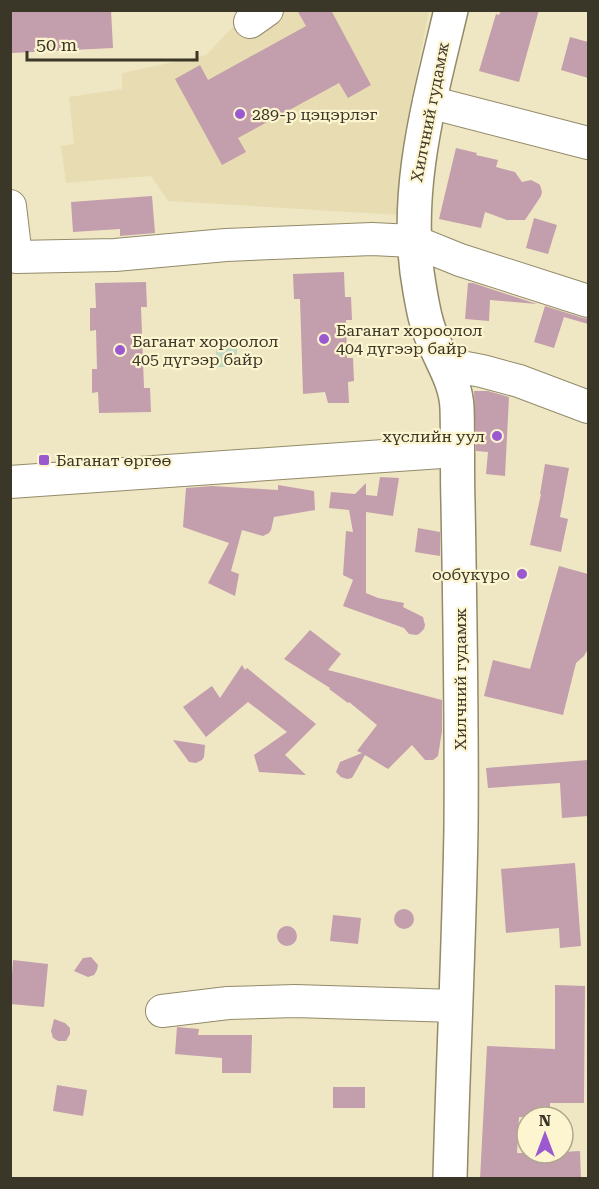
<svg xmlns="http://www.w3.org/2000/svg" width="599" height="1189" viewBox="0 0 599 1189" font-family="'Roboto Serif',serif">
  <rect width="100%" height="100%" fill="#efe7c3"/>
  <path fill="#e8ddb2" d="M248,11H429L405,131L400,168L398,215L168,201L151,176L66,183L61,146L74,144L69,97L122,89V73L206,55Z"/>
  <path fill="#bfdac2" d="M216,339H237V359H225V367H216Z"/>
  <g fill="#c39eac">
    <path d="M10,10H111L113,48L12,53Z"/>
    <path d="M297,10H331L371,85L348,98L339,83L238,138L246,152L222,165L175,79L200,65L208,80L306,26Z"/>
    <path d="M501,10H539L519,82L479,71L496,14L499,15Z"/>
    <path d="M570,37L588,42V78L561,70Z"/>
    <path d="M456,148L477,153L476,155L498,160L496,167L515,172L522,182L531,180L537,183L540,185L542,192L541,196L525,220H507L485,212L481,228L439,219Z"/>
    <path d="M152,196L155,233L120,236V229L73,232L71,202Z"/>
    <path d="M534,218L557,225L548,254L526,248Z"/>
    <path d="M344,272L345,297H351L352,320H346L347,358H353L354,381L348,382L349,403H328L325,392L303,394L300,299H294L293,274Z"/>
    <path d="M146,282L147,307H141L144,388H150L151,412L99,413L98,392L92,393V369H97L96,330L90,331V308H96L95,283Z"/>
    <path d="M468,283H473L537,304L490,300L489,321L465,319Z"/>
    <path d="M545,306L583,318L588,319V324L564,317L554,348L534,342Z"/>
    <path d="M474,391H488L509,397L505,476L486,474L488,452L476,451Z"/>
    <path d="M545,464L569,468L560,517L568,519L561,552L530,545L541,494H540Z"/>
    <path d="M380,477L399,478L393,516L366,512V593L378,598L404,603L403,607L423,617L425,625L424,629L419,634L416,635L409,634L404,628L343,606L353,580L343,575L346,531L353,532L349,510L329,508L331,492L355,494L366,483V495L377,496Z"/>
    <path d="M278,485L314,491L315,510L274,517L271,530L269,533L263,536L242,530L231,571L239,574L235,596L208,583L229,543L183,527L186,488L212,486L278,490Z"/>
    <path d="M418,528L440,532V556L415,552Z"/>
    <path d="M559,566L588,574V649L584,656L576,663L563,715L484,696L493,660L530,669Z"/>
    <path d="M310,630L341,654L328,670L442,700V731L438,756L433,760H425L412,745L388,769L365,755L352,778L347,779L341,777L336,772L340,762L362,753L357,751L377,725L349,702L348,703L329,689L330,688L284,659Z"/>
    <path d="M242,665L245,670L247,668L316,724L285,755L306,775L259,772L254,755L287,732L248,702L206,737L183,707L212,686L220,698Z"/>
    <path d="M173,740L205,745L204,757L202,760L196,763L189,762Z"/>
    <path d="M588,760V816L562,818L560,783L488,788L486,768Z"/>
    <path d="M575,863L581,946L560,948L559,928L506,933L501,869Z"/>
    <circle cx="404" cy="919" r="10"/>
    <path d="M333,915L361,918L358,944L330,941Z"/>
    <circle cx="287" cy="936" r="10"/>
    <path d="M91,957L98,965L97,970L94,975L88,977L74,971L83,958Z"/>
    <path d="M13,960L48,964L44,1007L10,1004Z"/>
    <path d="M555,985L585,986L584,1103H550V1117H519L517,1153H563V1152L580,1151L581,1179H480L487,1046L555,1049Z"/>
    <path d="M54,1019L65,1023L70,1028V1034L66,1041H58L53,1038L51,1031Z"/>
    <path d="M177,1027L199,1029L198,1035H252L251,1073H222V1058L175,1054Z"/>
    <path d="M57,1085L87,1090L83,1116L53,1111Z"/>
    <rect x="333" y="1087" width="32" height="21"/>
  </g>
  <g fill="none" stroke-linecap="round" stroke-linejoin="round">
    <defs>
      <g id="minor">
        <path d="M250,22L267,10"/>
        <path d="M429,102L588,143"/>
        <path d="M10,206L16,257L115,255L226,245L372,239L413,241L460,260L588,301"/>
        <path d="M445,364L482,371L519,381L588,407"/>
        <path d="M10,482L456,451"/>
        <path d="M162,1011L228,1003L295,1001L455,1006"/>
      </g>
      <path id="major" d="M450,1178C453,1062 459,945 461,829C462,720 460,612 458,503C457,472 458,440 457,408C456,383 443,364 434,342C426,326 423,308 420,291C402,196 429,103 451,10"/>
    </defs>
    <use href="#minor" stroke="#928a69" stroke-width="34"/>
    <use href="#major" stroke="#928a69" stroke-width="36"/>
    <use href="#minor" stroke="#fff" stroke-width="32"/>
    <use href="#major" stroke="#fff" stroke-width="33"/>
  </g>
  <g fill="#9a59cf" stroke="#fdf4d0" stroke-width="2">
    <circle cx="240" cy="114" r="6"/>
    <circle cx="324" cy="339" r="6"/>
    <circle cx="120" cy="350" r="6"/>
    <circle cx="497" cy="436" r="6"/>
    <rect x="38" y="454" width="12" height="12" rx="3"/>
    <circle cx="522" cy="574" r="6"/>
  </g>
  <g text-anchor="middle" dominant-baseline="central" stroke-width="4.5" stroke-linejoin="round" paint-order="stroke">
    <g font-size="16" fill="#3a3628" stroke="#fdf4d0">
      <text transform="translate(430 112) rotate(-79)">Хилчний гудамж</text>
      <text transform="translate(460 679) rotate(-90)">Хилчний гудамж</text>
    </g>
    <g font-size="16" fill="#3a3628" stroke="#fdf4d0" text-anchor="start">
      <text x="252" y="114">289-р цэцэрлэг</text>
      <text x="336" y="330">Баганат хороолол<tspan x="336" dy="18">404 дүгээр байр</tspan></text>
      <text x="132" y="341">Баганат хороолол<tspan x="132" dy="18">405 дүгээр байр</tspan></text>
      <text x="485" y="436" text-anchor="end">хүслийн уул</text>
      <text x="56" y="460">Баганат өргөө</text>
      <text x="510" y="574" text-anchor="end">ообүкүро</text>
    </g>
  </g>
  <rect width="599" height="1189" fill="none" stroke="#3a3628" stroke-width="24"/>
  <g transform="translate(545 1135)"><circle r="28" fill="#fdf4d0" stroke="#afa88d" stroke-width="1.5"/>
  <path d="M0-4.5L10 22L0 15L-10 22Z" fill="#9a59cf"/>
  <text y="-9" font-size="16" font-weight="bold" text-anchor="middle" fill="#3a3628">N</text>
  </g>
  <path d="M27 51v9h170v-9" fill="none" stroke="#3a3628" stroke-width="3"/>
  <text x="36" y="51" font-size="18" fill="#3a3628" stroke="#fdf4d0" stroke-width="4.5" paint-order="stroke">50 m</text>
</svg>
